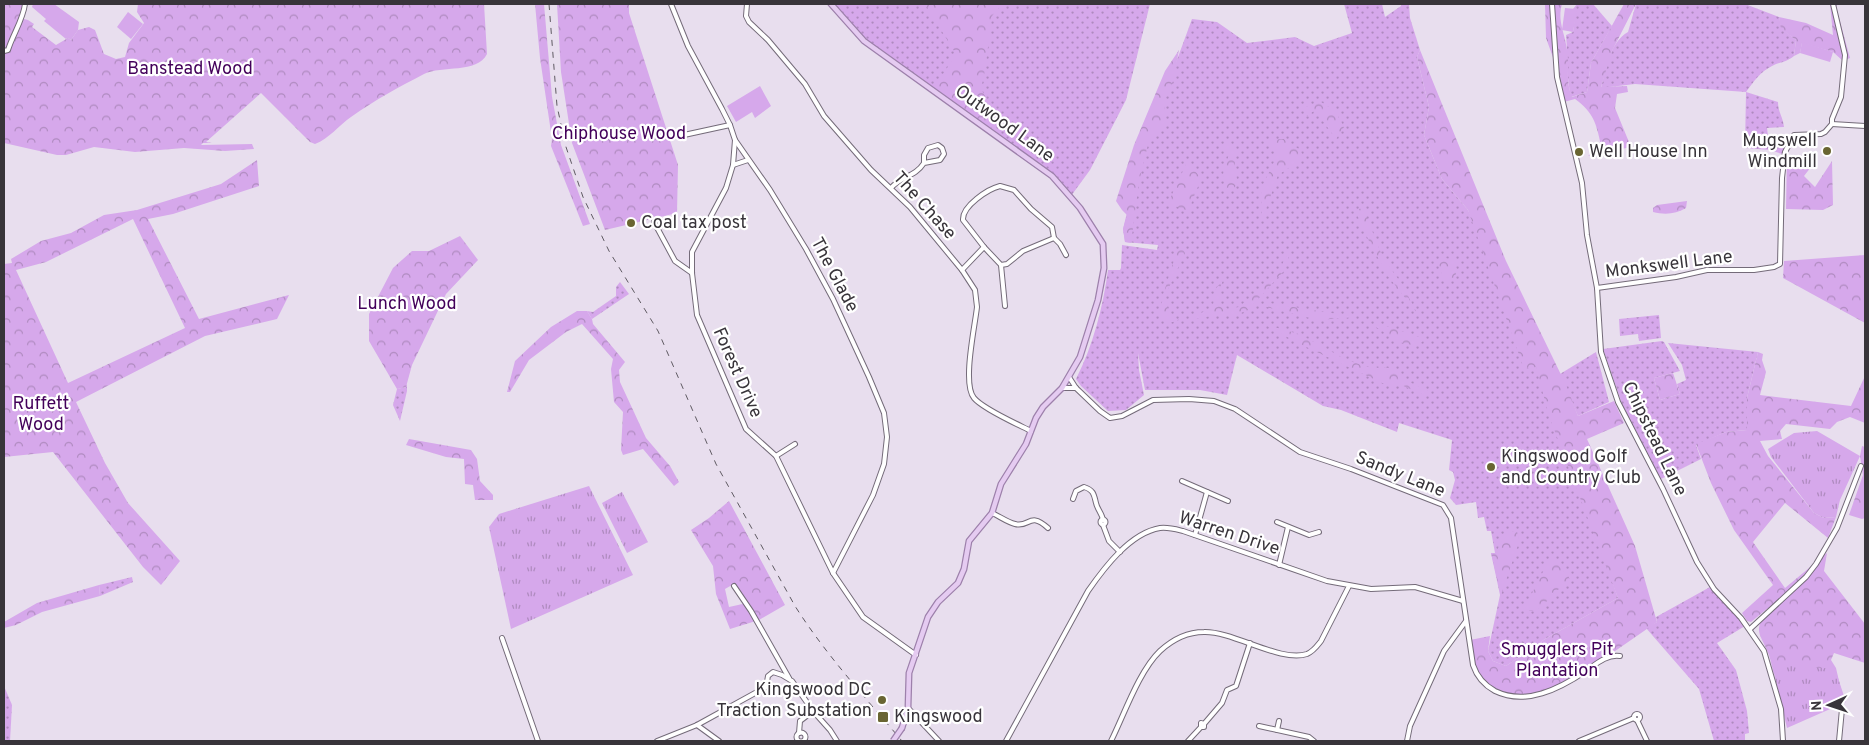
<svg xmlns="http://www.w3.org/2000/svg" width="1869" height="745" viewBox="0 0 1869 745" font-family="Overpass,sans-serif">
  <defs>
    <pattern id="grass-dots" width="8" height="8" patternUnits="userSpaceOnUse" patternTransform="scale(1.25)"><rect width="8" height="8" fill="#d6a8eb"/><path d="M2 2h.1M6 6h.1" fill="none" stroke="#af8abf" stroke-width="1.8" stroke-linecap="round"/></pattern>
    <pattern id="forest-crowns" width="20" height="18" patternUnits="userSpaceOnUse" patternTransform="scale(1.25)"><rect width="20" height="18" fill="#d6a8eb"/><path d="M2 6a3 3 0 1 1 6 0M12 15a3 3 0 1 1 6 0" fill="none" stroke="#af8abf"/></pattern>
    <pattern id="park-tufts" width="24" height="20" patternUnits="userSpaceOnUse" patternTransform="scale(1.25)"><rect width="24" height="20" fill="#d6a8eb"/><path d="M3 7l-1-3M5 7V3M7 7l1-3M15 17l-1-3M17 17v-4M19 17l1-3" fill="none" stroke="#af8abf"/></pattern>
  </defs>
  <rect width="100%" height="100%" fill="#e8deee"/>
  <g fill="url(#grass-dots)">
    <path d="M834,4H1150L1126,100L1090,170L1071,196L1058,182L864,41Z"/>
    <path d="M1344,4H1382L1385,17L1401,6V4H1409L1410,18L1420,50L1417,57L1429,107L1424,135L1442,179L1468,210L1529,340L1618,598L1545,639L1506,666L1493,661L1488,651L1500,595L1491,553H1495L1491,531H1487L1484,517L1478,518L1476,502L1456,505L1450,498L1455,480L1453,472L1449,470L1452,440L1399,423L1397,432L1341,410L1323,406L1237,355L1227,395L1200,390H1145L1138,353L1139,370L1144,395L1126,410L1108,411L1081,386L1076,379C1093,346 1103,307 1108,270H1120L1121,268L1122,245L1157,250L1158,245L1125,242L1123,229L1139,163L1192,19L1217,22L1247,43L1295,37L1314,46L1352,33Z"/>
    <path d="M1577,4H1593L1612,26L1591,63L1587,92L1571,97C1566,76 1568,57 1566,35L1573,32L1576,9H1573Z"/>
    <path d="M1636,4H1745L1779,17L1782,29L1796,40L1794,56C1787,62 1780,62 1772,66C1760,72 1754,81 1746,92L1778,102C1778,112 1783,117 1784,127L1767,128L1768,136H1788L1782,154L1770,150L1745,148L1746,92L1635,84L1601,88C1606,69 1610,42 1628,32Z"/>
    <path d="M620,282L629,294L592,319L587,311L593,312L616,296V287Z"/>
    <path d="M1659,315L1661,338L1639,341L1638,334L1620,336L1619,319Z"/>
    <path d="M1662,341L1664,342L1680,371L1654,378L1660,400L1680,394L1677,384L1686,380L1682,365L1668,343L1758,352L1747,398V430L1726,432L1696,445L1701,459L1661,479L1622,404L1603,349Z"/>
    <path d="M1596,352L1609,402L1578,416L1560,374Z"/>
    <path d="M407,382V391L400,421L393,405L397,389L406,387Z"/>
    <path d="M132,577L133,582L100,596L99,585Z"/>
    <path d="M1710,587L1745,626L1717,643L1736,670L1747,711L1749,733L1745,734V741H1714L1699,689L1646,628L1657,622L1656,617Z"/>
    <path d="M4,686L12,705L10,741H4Z"/>
  </g>
  <g fill="url(#forest-crowns)" fill-rule="evenodd">
    <path d="M4,4H24L20,18L28,20L34,24L32,27L56,45L68,38L71,40L78,30L89,27L95,30L104,54L116,59L125,57L129,43L144,23L137,12L138,4H484L487,54C477,74 442,65 424,74C399,87 375,100 351,117C339,125 329,139 315,144L310,142L261,93L206,142L212,143H203L201,145L252,144L254,149L225,151L184,148L135,152L94,147L66,155H57L4,143Z"/>
    <path d="M535,4H544L552,97L561,145L590,224L583,226L551,146L552,139L540,58Z"/>
    <path d="M557,4H629V13L678,165L677,213L605,230L572,143L561,72Z"/>
    <path d="M925,4H1002L992,16L985,70L981,89L998,118L990,130L933,90L956,54Z"/>
    <path d="M1545,4H1562C1557,21 1565,33 1567,50C1570,67 1565,79 1572,97L1587,92L1591,63L1624,4H1636L1612,51L1601,87L1627,86L1628,92L1617,94L1615,108L1631,147L1588,156L1601,145C1596,123 1594,113 1575,99L1564,102L1559,74L1546,38Z"/>
    <path d="M1830,4H1838L1836,7L1850,58L1843,61L1833,52L1802,43L1800,53L1794,56L1796,40L1781,29L1779,17L1806,23L1833,35Z"/>
    <path d="M1179,50L1173,81L1164,102L1165,122L1160,130L1149,140L1139,182L1131,243L1125,242L1123,229L1127,215L1122,210L1116,201L1134,145L1165,71Z"/>
    <path d="M1420,50L1506,261L1566,385L1578,416L1614,401L1624,423L1587,439L1635,546L1657,622L1605,658L1563,685L1534,696L1516,697L1489,687L1477,674L1470,640L1490,636L1488,651L1493,661L1506,666L1545,639L1618,598L1549,416L1536,367L1524,369L1468,210L1442,179L1424,135L1429,107L1417,57Z"/>
    <path d="M1321,102L1335,111L1344,127L1336,139L1315,110L1307,116L1305,107Z"/>
    <path d="M1284,139L1300,150L1304,158L1278,175L1262,220L1261,189L1274,162L1276,150L1262,140Z"/>
    <path d="M1229,143L1237,153L1234,167L1238,183L1229,194C1221,178 1222,171 1229,155L1222,145Z"/>
    <path d="M1787,155L1802,158L1811,167L1804,176L1815,187L1832,161L1833,205L1823,210L1786,209Z"/>
    <path d="M257,160L259,186L173,214L148,219L199,319L289,295L277,319L205,336L76,402L105,463L128,503L180,561L161,585L143,567L53,452L4,457V264L12,263L11,259L41,241L71,233L104,215L137,210L221,184ZM133,219L185,328L68,383L16,270L46,262Z"/>
    <path d="M1188,160L1201,179L1188,211L1168,203Z"/>
    <path d="M1687,201L1686,208C1676,214 1665,215 1653,212V208L1657,205Z"/>
    <path d="M1363,208L1383,258L1401,283L1417,313L1388,276L1369,241L1355,210Z"/>
    <path d="M460,236L478,260L446,294L412,365L406,387L397,389L369,341V314L393,268L412,251H429Z"/>
    <path d="M1295,240L1283,272L1248,310L1236,315L1219,314L1196,319L1195,316L1213,307L1215,290L1224,278L1219,290L1220,303L1228,309L1239,307L1276,276Z"/>
    <path d="M1183,249L1185,253L1164,298L1171,316L1179,320L1169,323L1160,317L1163,295L1177,251Z"/>
    <path d="M1865,255V323L1783,278L1784,261Z"/>
    <path d="M1445,258L1454,260L1457,270L1454,280H1448L1442,276L1438,260Z"/>
    <path d="M1268,303L1356,317L1318,320L1266,307Z"/>
    <path d="M577,311H587L592,319L593,324L625,362L619,370L620,382L646,438L670,466L679,482L674,486L643,449L623,455L621,450L623,412L614,402L611,369L613,359L582,324L566,332L529,360L510,392H507L515,361L551,327Z"/>
    <path d="M1371,324L1383,325L1425,339L1417,346L1402,343Z"/>
    <path d="M1266,325L1299,334L1347,360L1368,367L1391,368L1405,380L1428,391L1427,396L1401,385L1382,383L1296,342Z"/>
    <path d="M1758,352L1763,354L1762,360L1766,372L1760,395L1851,406L1865,376V423L1850,417L1837,422L1830,429L1786,424L1780,431L1782,439L1760,441L1768,456L1814,513L1824,518L1836,517L1828,538L1785,503L1753,542L1785,588L1827,553L1824,571L1865,624V663L1834,653L1831,660L1836,668L1842,694L1785,671L1774,674C1772,668 1771,661 1769,655C1759,631 1753,633 1768,608L1751,622L1747,621L1742,613L1773,585L1734,530L1711,483L1696,444L1726,432L1747,430V398Z"/>
    <path d="M1673,373L1680,394L1660,400L1654,378Z"/>
    <path d="M409,439L471,450L477,459L480,481L493,495V500H475L473,485L465,484L464,459L446,457L406,445Z"/>
    <path d="M1862,446L1865,447V518L1862,519L1849,515L1863,475L1860,456Z"/>
    <path d="M729,501L785,605L759,620L730,629L716,594L713,566L691,530L709,518ZM732,585H735L747,603L729,607L725,589Z"/>
    <path d="M1511,531L1517,532L1519,537L1518,545L1501,595L1491,553H1496L1504,535Z"/>
    <path d="M1551,556L1570,579C1563,586 1554,592 1548,600C1538,610 1539,611 1523,611Z"/>
    <path d="M99,585L100,596L42,612L16,625L4,628V622L37,603Z"/>
  </g>
  <g fill="url(#park-tufts)">
    <path d="M1817,431L1860,456L1840,500L1836,517L1824,518L1814,513L1771,457L1768,449L1794,433Z"/>
    <path d="M589,486L633,575L511,629L489,527L499,514Z"/>
    <path d="M622,492L648,542L627,553L602,503Z"/>
    <path d="M1786,665L1835,669L1846,702L1787,728L1773,669Z"/>
  </g>
  <g fill="#d6a8eb">
    <path d="M33,4H54L79,22L78,30L71,40L68,38L66,39L44,21L46,19L32,7Z"/>
    <path d="M1565,8L1576,9L1577,11L1573,32L1562,30Z"/>
    <path d="M128,12L143,24L131,39L117,27Z"/>
    <path d="M1802,42L1833,52L1830,62L1800,53Z"/>
    <path d="M760,86L771,106L755,118L752,112L736,122L727,106Z"/>
  </g>
  <g fill="none" stroke-linecap="round" stroke-linejoin="round">
    <defs>
      <g id="minor">
        <path d="M671,4L688,46L722,109L730,125L735,140L770,190L806,249L833,299L869,377L884,413L887,437L884,464L873,495L833,573"/>
        <path d="M747,4L746,16L749,22L768,40L805,84L824,116L871,170L910,207L962,270L975,290L977,307C975,326 962,384 974,398C983,409 1017,424 1031,431"/>
        <path d="M1552,4L1557,77L1582,183L1587,235L1597,288L1601,352L1618,402L1663,489L1697,562L1714,589L1741,618L1764,651L1781,709L1783,741"/>
        <path d="M4,51L8,50C13,34 23,20 25,4"/>
        <path d="M1832,124V119L1841,97L1845,55L1833,4"/>
        <path d="M1832,124L1865,126"/>
        <path d="M684,135L730,125"/>
        <path d="M735,140L733,165L726,188L692,252V273L697,315L746,429L776,456L833,573L863,617L916,655"/>
        <path d="M733,165L748,160"/>
        <path d="M891,188C901,176 915,177 924,163V155L928,148L938,145L942,148L944,154L940,160L924,163"/>
        <path d="M654,222L675,261L692,273"/>
        <path d="M1001,265L1007,264L1023,251L1054,238"/>
        <path d="M962,270L984,247"/>
        <path d="M1597,288L1676,277L1707,270H1754L1774,267L1780,264L1782,178L1785,152L1794,135L1821,134L1825,132L1832,124"/>
        <path d="M1005,306L1001,265L984,247L963,220C962,206 988,189 1000,186L1014,190L1031,209L1052,227L1054,238L1060,244L1066,255"/>
        <path d="M1069,377L1076,388L1100,411L1110,418L1122,416L1153,400L1189,399L1214,401L1235,409L1300,452L1351,469L1443,505L1451,518L1473,665C1477,677 1484,685 1495,691C1526,706 1559,689 1586,671C1596,664 1607,654 1620,656"/>
        <path d="M1062,388H1076"/>
        <path d="M776,456L795,444"/>
        <path d="M1182,481L1228,501"/>
        <path d="M1073,499L1076,491L1084,487C1094,490 1094,495 1096,503C1097,509 1102,513 1103,520"/>
        <path d="M992,513C999,516 1007,522 1015,524C1030,528 1029,511 1048,528"/>
        <circle cx="1103" cy="522" r="2.5"/>
        <path d="M1277,522L1309,535L1319,532"/>
        <path d="M1103,525L1109,541L1120,552"/>
        <path d="M1195,535L1207,492"/>
        <path d="M1279,565L1288,527"/>
        <path d="M734,586L751,611L789,678"/>
        <path d="M1750,629L1806,577L1816,564L1837,528L1861,466"/>
        <path d="M502,638L538,741"/>
        <path d="M908,708L939,741"/>
        <circle cx="1637" cy="717" r="3"/>
        <path d="M1637,720L1647,741"/>
        <path d="M1204,724L1222,703L1227,690L1236,686L1250,643"/>
        <path d="M697,725L719,741"/>
        <path d="M1259,726L1309,737L1314,741"/>
        <path d="M1277,730L1279,721"/>
        <circle cx="801" cy="737" r="4.5"/>
        <path d="M799,733L800,721L813,711"/>
        <path d="M657,741L697,725L766,687L768,676L773,672L782,675L792,681L813,711L830,730L837,741"/>
        <path d="M1006,741L1088,591C1104,568 1130,533 1160,528C1168,527 1175,529 1183,531L1327,581L1371,589L1415,587L1463,601"/>
        <path d="M1111,741C1124,715 1139,671 1160,651C1172,640 1187,632 1204,632C1233,631 1281,663 1307,654C1314,651 1317,646 1321,641L1349,586"/>
        <path d="M1188,741L1201,727H1204V724L1201,723V727"/>
        <path d="M1407,741L1410,726L1444,651L1466,621"/>
        <path d="M1579,741L1634,718"/>
        <path d="M1839,741L1842,709"/>
      </g>
      <path id="major" d="M831,4L864,41L1052,176L1080,208L1103,244L1104,268L1098,300L1080,357L1062,388L1043,407L1036,418L1026,444L1001,484L992,513L969,541L964,569L958,583L938,602L928,617L909,673L908,708L902,728"/>
    </defs>
    <use href="#minor" stroke="#746b79" stroke-width="6"/>
    <use href="#major" stroke="#9d80ab" stroke-width="7"/>
    <use href="#minor" stroke="#fff" stroke-width="4"/>
    <use href="#major" stroke="#e5cbf1" stroke-width="4.5"/>
    <path stroke="#5f5a62" stroke-width="1" stroke-dasharray="6 6" stroke-linecap="butt" d="M549,4L557,106L566,147L583,197L609,251L658,331L716,464L795,606C826,655 865,697 902,741"/>
    <defs>
      <path id="major-bridge" d="M893,741L902,728"/>
    </defs>
    <use href="#major-bridge" stroke="#9d80ab" stroke-width="7" stroke-linecap="butt"/>
    <use href="#major-bridge" stroke="#e5cbf1" stroke-width="4.5"/>
  </g>
  <g fill="#696532" stroke="#fff" stroke-width="2">
    <circle cx="1827" cy="151" r="5"/>
    <circle cx="1579" cy="152" r="5"/>
    <circle cx="631" cy="223" r="5"/>
    <circle cx="1491" cy="467" r="5"/>
    <circle cx="882" cy="700" r="5"/>
    <rect x="877" y="711" width="12" height="12" rx="2.5"/>
  </g>
  <g text-anchor="middle" dominant-baseline="central" stroke-width="4.5" stroke-linejoin="round" paint-order="stroke">
    <g font-size="18" fill="#43005a" stroke="#fff">
      <text x="190" y="69">Banstead Wood</text>
      <text x="619" y="134">Chiphouse Wood</text>
      <text x="407" y="304">Lunch Wood</text>
      <text x="41" y="404">Ruffett<tspan x="41" dy="21">Wood</tspan></text>
      <text x="1557" y="650">Smugglers Pit<tspan x="1557" dy="21">Plantation</tspan></text>
    </g>
    <g font-size="18" fill="#38343a" stroke="#fff">
      <text transform="translate(1004 124) rotate(36)">Outwood Lane</text>
      <text transform="translate(924 206) rotate(48)">The Chase</text>
      <text transform="translate(1669 265) rotate(-7)">Monkswell Lane</text>
      <text transform="translate(834 275) rotate(62)">The Glade</text>
      <text transform="translate(737 373) rotate(66)">Forest Drive</text>
      <text transform="translate(1654 439) rotate(64)">Chipstead Lane</text>
      <text transform="translate(1400 475) rotate(22)">Sandy Lane</text>
      <text transform="translate(1229 534) rotate(18)">Warren Drive</text>
    </g>
    <g font-size="18" fill="#38343a" stroke="#fff" text-anchor="start">
      <text x="1817" y="141" text-anchor="end">Mugswell<tspan x="1817" dy="21">Windmill</tspan></text>
      <text x="1589" y="152">Well House Inn</text>
      <text x="641" y="223">Coal tax post</text>
      <text x="1501" y="457">Kingswood Golf<tspan x="1501" dy="21">and Country Club</tspan></text>
      <text x="872" y="690" text-anchor="end">Kingswood DC<tspan x="872" dy="21">Traction Substation</tspan></text>
      <text x="894" y="717">Kingswood</text>
    </g>
  </g>
  <rect width="1869" height="745" fill="none" stroke="#38343a" stroke-width="10"/>
  <g transform="translate(1829 705) rotate(267)" stroke="#ffffff" stroke-width="4" paint-order="stroke">
  <path d="M0-4L9 19L0 12L-9 19Z" fill="#38343a"/>
  <text y="-8" font-size="14" font-weight="bold" text-anchor="middle" fill="#38343a">N</text>
  </g>
</svg>
